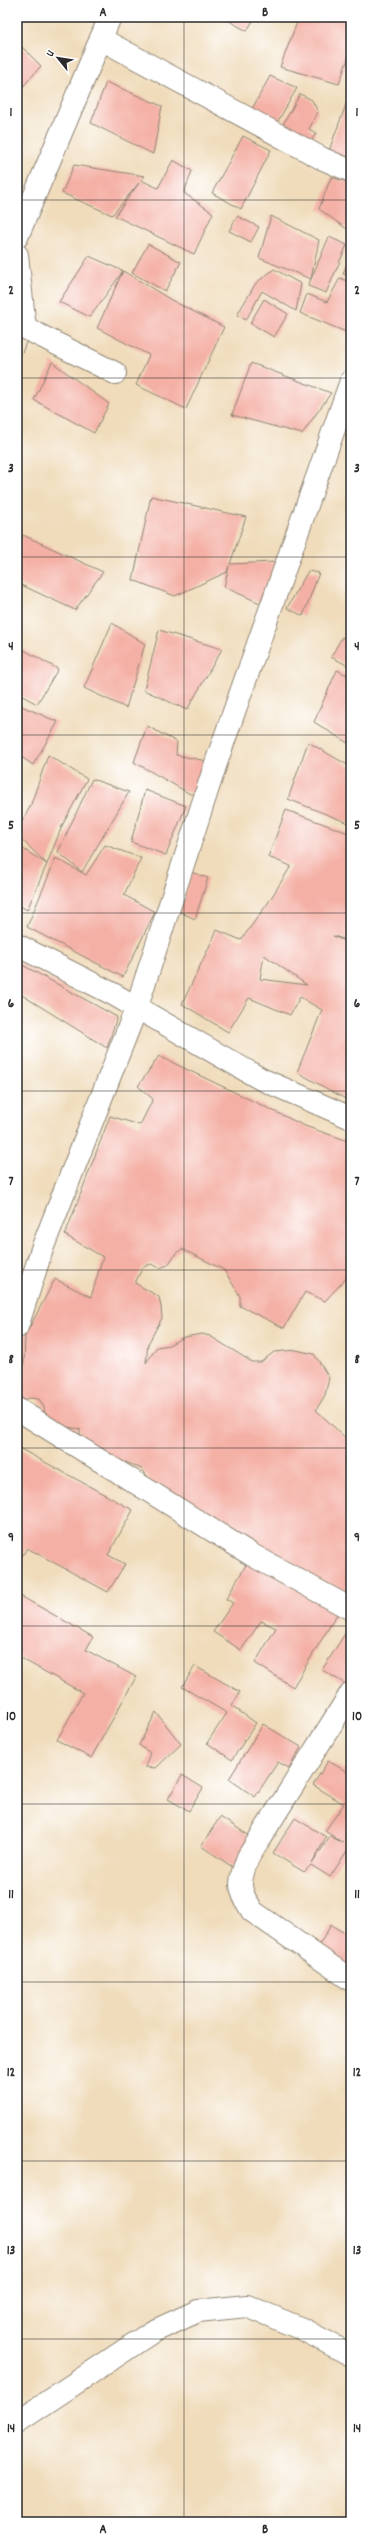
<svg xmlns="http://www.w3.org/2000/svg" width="368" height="2539" viewBox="0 0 368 2539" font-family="Dekko,sans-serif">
  <rect width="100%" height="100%" fill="#fff"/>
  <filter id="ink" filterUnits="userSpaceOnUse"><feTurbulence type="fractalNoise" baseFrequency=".025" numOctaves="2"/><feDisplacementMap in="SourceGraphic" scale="8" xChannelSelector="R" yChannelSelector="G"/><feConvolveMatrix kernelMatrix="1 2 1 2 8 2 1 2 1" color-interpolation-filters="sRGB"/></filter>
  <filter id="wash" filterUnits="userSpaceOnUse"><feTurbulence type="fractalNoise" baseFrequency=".012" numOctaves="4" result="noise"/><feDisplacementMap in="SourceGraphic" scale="16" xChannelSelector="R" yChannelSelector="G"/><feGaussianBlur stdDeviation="0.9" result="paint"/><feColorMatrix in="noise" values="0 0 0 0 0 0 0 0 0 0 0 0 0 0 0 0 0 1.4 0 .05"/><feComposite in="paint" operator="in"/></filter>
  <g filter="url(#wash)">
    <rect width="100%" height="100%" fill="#f0dcbb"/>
    <g id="blocks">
      <g fill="#f4b0a5" fill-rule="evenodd">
        <path d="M222,17H255L247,31Z"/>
        <path d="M299,17H351V50L339,84L280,67Z"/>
        <path d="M17,42L41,66L19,91L17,88Z"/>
        <path d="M270,76L297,88L277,123L252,109Z"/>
        <path d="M106,82L162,106L153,154L91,123Z"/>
        <path d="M300,94L312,100L318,112L309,129L316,133L310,143L281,128Z"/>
        <path d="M348,99L351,100V166L327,156Z"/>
        <path d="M243,136L271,150L241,209L212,193Z"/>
        <path d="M173,160L192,171L184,193L213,213L194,254L115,216L139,183L112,215L62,193L74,165L145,176L141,180L158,188Z"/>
        <path d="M331,177L351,183V232L319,209Z"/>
        <path d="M237,216L259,227L251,242L229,231Z"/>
        <path d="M271,216L319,240L311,279L259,258Z"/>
        <path d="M329,237L347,245L326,293L308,286Z"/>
        <path d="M148,244L181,262L165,291L132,273Z"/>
        <path d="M351,253V277L343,274Z"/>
        <path d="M89,256L123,271L90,317L59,302Z"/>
        <path d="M274,269L301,284L296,311L262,291L246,320L237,315L256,283Z"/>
        <path d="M123,271L173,301L224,327L186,409L136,385L149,355L97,328Z"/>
        <path d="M340,278L351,283V334L300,313L307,294L327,302Z"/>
        <path d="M264,299L288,314L274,337L250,323Z"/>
        <path d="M17,332L28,337L17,366Z"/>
        <path d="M52,362L109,404L94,433L34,400Z"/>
        <path d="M251,363L331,393L302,434L232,415Z"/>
        <path d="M151,496L246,517L230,564L276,562L260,603L224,587L229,566L227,572L175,596L133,580Z"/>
        <path d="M23,535L103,572L75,610L17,583V553Z"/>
        <path d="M308,571L319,573L303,616L287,608Z"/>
        <path d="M112,623L145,644L126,708L84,688Z"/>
        <path d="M159,630L222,649L187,710L144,690Z"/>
        <path d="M342,637L351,642V667L331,657Z"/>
        <path d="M17,646L58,669L37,704L17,693Z"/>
        <path d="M337,670L351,677V745L314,722Z"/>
        <path d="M17,704L58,722L33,765L17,754Z"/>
        <path d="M147,726L177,742L176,755L212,762L192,795L134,762Z"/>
        <path d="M308,742L351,767V824L288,799Z"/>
        <path d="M48,755L87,779L62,826L47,864L17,835V830L30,807Z"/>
        <path d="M92,779L129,792L82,872L58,852Z"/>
        <path d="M145,790L186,806L166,855L131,842Z"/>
        <path d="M286,810L351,834V941L333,936L351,944V1102L297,1072L322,1010L300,997L290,1015L249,998L228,1032L182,1004L217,930L241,940L268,903L291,866L268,857ZM264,955L307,985L260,979Z"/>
        <path d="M17,845L47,864L27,910L17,904Z"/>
        <path d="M105,845L141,858L124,895L155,912L123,977L27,927L56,858L86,875Z"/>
        <path d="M191,872L208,878L195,919L180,912Z"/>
        <path d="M17,962L117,1017L107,1048L17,992Z"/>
        <path d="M159,1056L305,1126L351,1142V1273L325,1301L305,1292L284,1328L240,1306V1296L224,1270L182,1249L176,1253L168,1265L160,1268L151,1264L143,1267L135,1283L159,1297L161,1307L162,1318L148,1344L146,1363L157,1347L169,1345L184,1337L202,1334L210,1336L252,1362H261L274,1352L296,1350L314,1354L320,1363L329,1378L325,1395L316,1410L351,1443V1605L152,1483L142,1469L126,1462L120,1466L80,1439V1429L60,1426L45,1415L44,1407L39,1399L30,1398L23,1400L17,1391V1379L24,1363L25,1336L55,1279L91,1297L103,1257L65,1235L110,1116L140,1125L153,1099L138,1086Z"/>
        <path d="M17,1447L133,1510L108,1555L125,1564L108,1592L27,1548L17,1565Z"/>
        <path d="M250,1558L339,1611L293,1687L255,1663L276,1628L261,1621L241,1650L213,1632L233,1603L226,1599Z"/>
        <path d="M17,1594L93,1637L86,1650L136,1677L91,1758L57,1740L83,1693L17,1656Z"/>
        <path d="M351,1624V1687L322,1670Z"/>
        <path d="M195,1666L240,1692L232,1706L256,1723L232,1760L207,1743L227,1713L182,1687Z"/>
        <path d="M156,1712L181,1744L156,1768L145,1767L150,1753L139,1745Z"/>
        <path d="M263,1724L301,1747L289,1768L278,1762L255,1797L229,1779Z"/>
        <path d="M328,1761L351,1774V1808L347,1806L351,1809V1845L330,1877L311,1865L304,1872L273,1853L295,1818L326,1837L312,1864L330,1836L343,1843L325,1831L344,1804L313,1785Z"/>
        <path d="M182,1775L203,1788L189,1811L168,1799Z"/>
        <path d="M220,1817L256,1840L237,1870L201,1846Z"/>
        <path d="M331,1925L351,1937V1958L341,1975L312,1957Z"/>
      </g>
    </g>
  </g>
  <g filter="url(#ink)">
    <use href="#blocks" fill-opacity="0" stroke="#8e8473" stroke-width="1"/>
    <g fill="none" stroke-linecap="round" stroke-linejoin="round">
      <defs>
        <g id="minor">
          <path d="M101,39L321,158L351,171"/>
          <path d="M17,237L110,17"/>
          <path d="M17,255L25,328L115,373"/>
          <path d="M17,945L113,994L261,1079L351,1118"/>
          <path d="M17,1327L42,1249L136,1009L217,760L351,381"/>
          <path d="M17,1409L252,1555L351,1609"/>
          <path d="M351,1693L248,1857C239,1882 237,1888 252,1911L351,1980"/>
          <path d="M17,2422L152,2332L198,2311L247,2306L302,2329L351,2355"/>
        </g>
      </defs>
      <use href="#minor" stroke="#8e8473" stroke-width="24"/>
      <use href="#minor" stroke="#fff" stroke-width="22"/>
    </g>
  </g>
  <path fill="none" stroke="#2b2b2b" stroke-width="1" stroke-opacity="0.55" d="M184,17V2522M17,200H351M17,378H351M17,557H351M17,735H351M17,913H351M17,1091H351M17,1270H351M17,1448H351M17,1626H351M17,1804H351M17,1982H351M17,2161H351M17,2339H351"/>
  <rect width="368" height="2539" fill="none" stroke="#fff" stroke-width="44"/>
  <g transform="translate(58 58) rotate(300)" stroke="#ffffff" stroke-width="3" paint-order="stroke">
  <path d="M0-3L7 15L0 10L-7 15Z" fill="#2b2b2b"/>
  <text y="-6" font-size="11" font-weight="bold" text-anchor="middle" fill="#2b2b2b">U</text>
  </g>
  <rect x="22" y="22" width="324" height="2495" fill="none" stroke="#2b2b2b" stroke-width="1.5"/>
  <g font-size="13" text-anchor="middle" font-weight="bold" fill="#2b2b2b">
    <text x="103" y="16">A</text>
    <text x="265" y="16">B</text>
    <text x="11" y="116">1</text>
    <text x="357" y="116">1</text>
    <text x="11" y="294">2</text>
    <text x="357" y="294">2</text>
    <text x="11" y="472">3</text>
    <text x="357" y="472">3</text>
    <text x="11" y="650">4</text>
    <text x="357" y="650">4</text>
    <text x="11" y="829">5</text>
    <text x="357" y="829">5</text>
    <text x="11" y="1007">6</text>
    <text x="357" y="1007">6</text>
    <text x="11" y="1185">7</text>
    <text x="357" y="1185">7</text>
    <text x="11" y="1363">8</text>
    <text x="357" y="1363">8</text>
    <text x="11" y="1541">9</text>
    <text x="357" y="1541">9</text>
    <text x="11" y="1720">10</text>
    <text x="357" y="1720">10</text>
    <text x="11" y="1898">11</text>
    <text x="357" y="1898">11</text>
    <text x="11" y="2076">12</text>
    <text x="357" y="2076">12</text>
    <text x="11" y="2254">13</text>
    <text x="357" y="2254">13</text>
    <text x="11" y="2432">14</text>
    <text x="357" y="2432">14</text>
    <text x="103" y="2533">A</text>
    <text x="265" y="2533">B</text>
  </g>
</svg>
